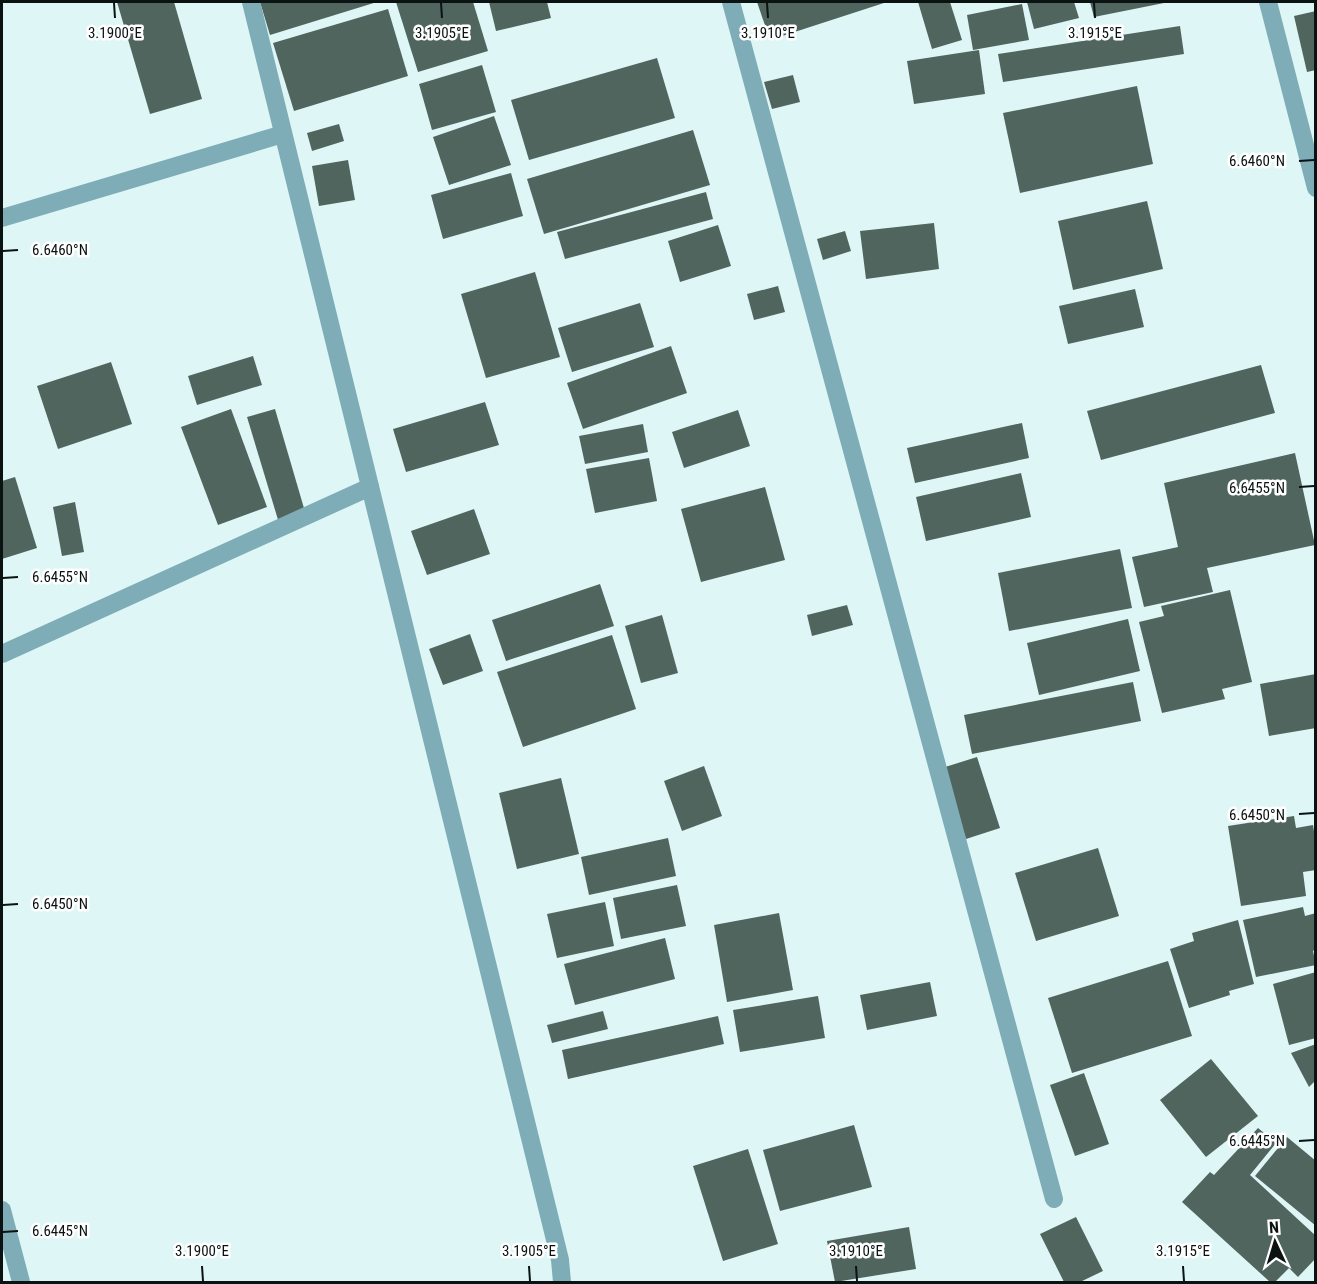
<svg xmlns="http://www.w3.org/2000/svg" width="1317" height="1284" viewBox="0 0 1317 1284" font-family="'Roboto Condensed',sans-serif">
  <rect width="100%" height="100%" fill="#def7f6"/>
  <g fill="#51655f">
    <path d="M117,2H174L202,99L150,114Z"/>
    <path d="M260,2H377L270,35Z"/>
    <path d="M396,2H473L488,51L418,72Z"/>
    <path d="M489,2H547L551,18L496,31Z"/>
    <path d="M757,2H887L770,40Z"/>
    <path d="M918,2H950L962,40L932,49Z"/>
    <path d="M1027,2H1074L1079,18L1034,29Z"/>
    <path d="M1090,2H1164V3L1094,17Z"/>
    <path d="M1022,4L1029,40L973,50L967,15Z"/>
    <path d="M388,9L408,76L294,111L273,43Z"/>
    <path d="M1316,11V70L1307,72L1294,16Z"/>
    <path d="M1180,26L1184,54L1003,82L998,54Z"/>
    <path d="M979,50L985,94L914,104L907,61Z"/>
    <path d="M657,58L675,118L529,160L511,100Z"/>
    <path d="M482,65L496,112L432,130L419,84Z"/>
    <path d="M793,75L800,102L772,109L764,82Z"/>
    <path d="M1137,86L1153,164L1020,193L1003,113Z"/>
    <path d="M494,116L511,165L449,185L433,137Z"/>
    <path d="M339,124L344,141L312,151L307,133Z"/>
    <path d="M693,130L710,185L544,234L527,179Z"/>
    <path d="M348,160L355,200L319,206L312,166Z"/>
    <path d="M511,173L523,216L443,239L431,195Z"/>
    <path d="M706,192L713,219L565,259L557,232Z"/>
    <path d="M1147,201L1163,269L1073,290L1058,221Z"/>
    <path d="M934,223L939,269L866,279L860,231Z"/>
    <path d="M718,225L731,266L680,282L668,241Z"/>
    <path d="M845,231L851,251L823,260L817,239Z"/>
    <path d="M535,272L560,357L486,378L461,294Z"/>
    <path d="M778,286L785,312L754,320L747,294Z"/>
    <path d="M1135,289L1144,327L1068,344L1059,306Z"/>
    <path d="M640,303L654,347L572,372L558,328Z"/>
    <path d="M671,346L687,393L583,429L567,383Z"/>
    <path d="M253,356L262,385L197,405L188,376Z"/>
    <path d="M111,362L132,424L58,449L37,386Z"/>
    <path d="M1261,365L1275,413L1101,460L1087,411Z"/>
    <path d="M485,402L499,445L406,472L393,429Z"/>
    <path d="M231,409L267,507L218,525L181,427Z"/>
    <path d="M275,409L306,515L279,523L247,417Z"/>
    <path d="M738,410L750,446L684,468L672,432Z"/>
    <path d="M1022,423L1029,458L915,483L907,448Z"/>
    <path d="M643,424L648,452L585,464L579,436Z"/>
    <path d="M1295,453L1315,545L1207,568L1213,592L1144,607L1132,557L1178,547L1164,483Z"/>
    <path d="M649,458L657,501L595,513L586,469Z"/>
    <path d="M1021,473L1031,517L926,541L916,497Z"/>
    <path d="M15,477L37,548L2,559V481Z"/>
    <path d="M765,487L785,560L701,582L681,509Z"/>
    <path d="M75,502L84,552L62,556L53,507Z"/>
    <path d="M474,509L490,554L427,575L411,531Z"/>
    <path d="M1120,549L1132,608L1009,631L998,573Z"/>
    <path d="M600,584L614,626L506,661L492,620Z"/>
    <path d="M1230,590L1252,682L1222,689L1225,699L1162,713L1139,622L1164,616L1161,606Z"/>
    <path d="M847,605L853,625L812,636L807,615Z"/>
    <path d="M662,615L678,673L641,683L625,626Z"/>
    <path d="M1128,619L1140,671L1039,695L1027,643Z"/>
    <path d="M470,634L483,671L443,685L429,649Z"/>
    <path d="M612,635L636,709L523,747L497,672Z"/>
    <path d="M1316,674V728L1269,736L1260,684Z"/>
    <path d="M1133,682L1141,721L972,754L964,715Z"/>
    <path d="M977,757L1000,828L966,839L942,768Z"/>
    <path d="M704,766L722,816L682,831L664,781Z"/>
    <path d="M561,778L579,854L517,869L499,793Z"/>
    <path d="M1294,816L1296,828L1313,825L1316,844V870L1303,872L1306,896L1241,906L1228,826Z"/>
    <path d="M668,838L676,876L589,895L581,857Z"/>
    <path d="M1098,848L1119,916L1036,941L1015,873Z"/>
    <path d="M677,885L686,926L621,939L613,898Z"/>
    <path d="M605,902L614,946L557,958L547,914Z"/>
    <path d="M1303,907L1305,916L1316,913V949L1313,951L1316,965L1256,977L1243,920Z"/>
    <path d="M779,913L793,990L727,1002L714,925Z"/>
    <path d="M1238,920L1254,984L1229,991L1230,995L1189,1008L1170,949L1194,941L1192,933Z"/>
    <path d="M665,938L675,979L575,1005L564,964Z"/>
    <path d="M1168,961L1192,1036L1072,1073L1048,998Z"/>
    <path d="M1316,972V1038L1289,1045L1273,984Z"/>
    <path d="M930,982L937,1016L867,1030L860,995Z"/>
    <path d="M818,996L825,1038L740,1052L733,1010Z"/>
    <path d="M603,1011L608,1029L552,1043L547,1025Z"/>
    <path d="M718,1016L724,1044L568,1079L562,1050Z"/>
    <path d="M1316,1044V1080L1309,1087L1291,1053Z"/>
    <path d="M1211,1059L1258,1116L1206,1157L1160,1100Z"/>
    <path d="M1084,1073L1109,1144L1075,1156L1050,1085Z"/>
    <path d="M854,1125L872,1187L780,1211L763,1150Z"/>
    <path d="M1258,1128L1276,1143L1250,1175L1316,1236V1258L1298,1277L1289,1268L1275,1282H1270L1182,1202L1210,1172L1214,1175Z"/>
    <path d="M1287,1137L1316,1161V1226L1255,1176Z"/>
    <path d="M748,1149L778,1244L723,1261L693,1166Z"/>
    <path d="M1076,1217L1103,1271L1080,1282H1064L1040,1234Z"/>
    <path d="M909,1227L916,1269L835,1282L827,1241Z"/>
  </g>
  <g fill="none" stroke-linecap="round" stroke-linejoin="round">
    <g stroke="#7eadb7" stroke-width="18">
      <path d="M251,2L560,1260L562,1282"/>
      <path d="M731,2L1054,1199"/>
      <path d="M1268,2L1316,188"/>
      <path d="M2,218L283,134"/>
      <path d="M2,654L370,487"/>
      <path d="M2,1210L21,1282"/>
    </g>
  </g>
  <path fill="none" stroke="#0a1212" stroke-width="2" d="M114,3L115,18M441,3L442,18M767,3L768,18M1094,3L1095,18M1299,161L1314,160M3,251L18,250M1299,487L1314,486M3,578L18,577M1299,814L1314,813M3,905L18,904M1299,1141L1314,1140M3,1232L18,1231M202,1266L203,1281M529,1266L530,1281M856,1266L857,1281M1183,1266L1184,1281"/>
  <g font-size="15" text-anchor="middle" fill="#0a1212" stroke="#fff" stroke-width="5" stroke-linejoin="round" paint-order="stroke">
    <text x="115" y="38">3.1900°E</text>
    <text x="442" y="38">3.1905°E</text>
    <text x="768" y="38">3.1910°E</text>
    <text x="1095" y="38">3.1915°E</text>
    <text x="1257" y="166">6.6460°N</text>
    <text x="60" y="255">6.6460°N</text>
    <text x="1257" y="493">6.6455°N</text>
    <text x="60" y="582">6.6455°N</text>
    <text x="1257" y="820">6.6450°N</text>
    <text x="60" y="909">6.6450°N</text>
    <text x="1257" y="1146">6.6445°N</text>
    <text x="60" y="1236">6.6445°N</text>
    <text x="202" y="1256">3.1900°E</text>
    <text x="529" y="1256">3.1905°E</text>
    <text x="856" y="1256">3.1910°E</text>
    <text x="1183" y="1256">3.1915°E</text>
  </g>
  <rect width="1317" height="1284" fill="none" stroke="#0a1212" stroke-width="6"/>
  <g transform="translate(1275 1242) rotate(356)" stroke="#ffffff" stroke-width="4.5" paint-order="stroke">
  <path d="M0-4.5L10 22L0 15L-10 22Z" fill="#0a1212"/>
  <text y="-9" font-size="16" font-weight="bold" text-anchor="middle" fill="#0a1212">N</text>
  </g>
</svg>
